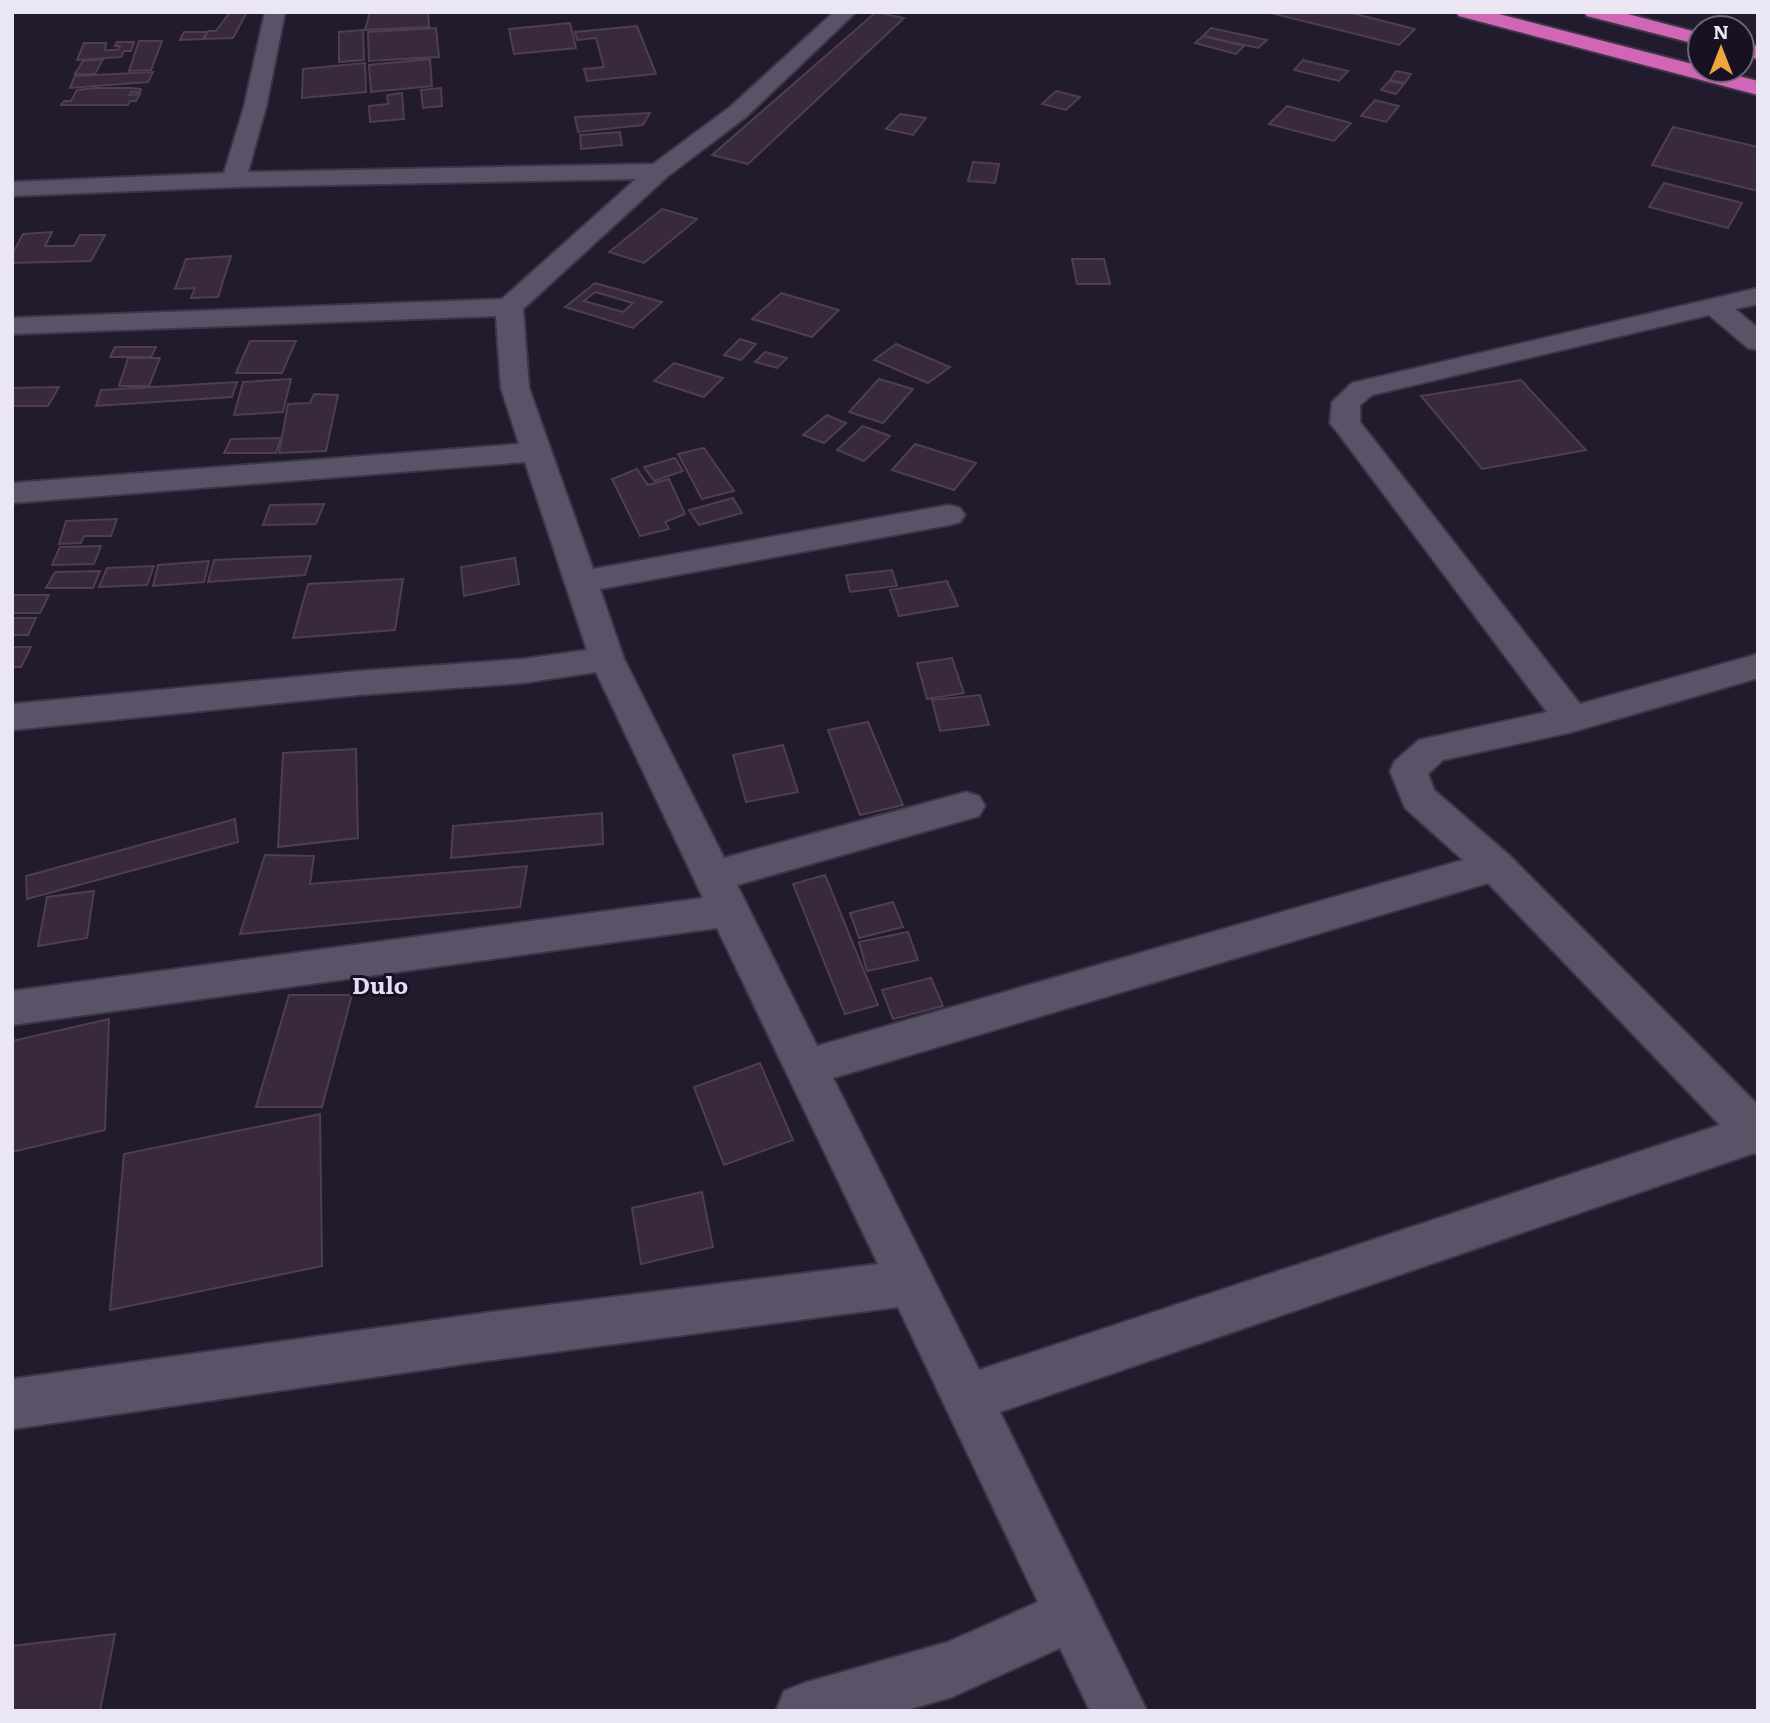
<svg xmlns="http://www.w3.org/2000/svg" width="1770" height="1723" viewBox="0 0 1770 1723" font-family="Literata,serif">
  <rect width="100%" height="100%" fill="#211b2d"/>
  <g fill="#392a3b" stroke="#4e3e50" stroke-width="2" fill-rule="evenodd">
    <path d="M230,12H247L233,38L204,39L208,31H216Z"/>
    <path d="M370,12H428L429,27L365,30Z"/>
    <path d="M876,12L904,18L748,164L712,155Z"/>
    <path d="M1267,12H1348L1415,29L1399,45Z"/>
    <path d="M570,23L576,48L514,54L509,29Z"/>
    <path d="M637,26L656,74L587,81L584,69L604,67L596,38L577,40L575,32Z"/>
    <path d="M436,28L439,57L369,61L368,32Z"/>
    <path d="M1211,28L1267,40L1258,48L1203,36Z"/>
    <path d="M363,30L364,60L339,62V32Z"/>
    <path d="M184,32H207L203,39L180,40Z"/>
    <path d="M1203,36L1244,46L1236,54L1195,43Z"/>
    <path d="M139,41H162L151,70L129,71Z"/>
    <path d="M117,42H134L131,51H124L121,57L77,60L84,43H106L105,50H117L120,46H115Z"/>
    <path d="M103,59L95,74H75L83,61Z"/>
    <path d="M430,59L432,86L371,92L369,65Z"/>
    <path d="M1303,60L1348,71L1339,81L1294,70Z"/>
    <path d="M365,63L366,92L302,98L303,69Z"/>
    <path d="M1396,71L1411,74L1405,83L1390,80Z"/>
    <path d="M153,72L148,82L70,88L75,76Z"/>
    <path d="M1389,81L1404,84L1396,94L1381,90Z"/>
    <path d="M94,88H131L141,89L140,92H131L129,95L140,94L136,101H130L128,105H61L64,101H71L77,90Z"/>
    <path d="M441,88L442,106L423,108L421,90Z"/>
    <path d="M1056,91L1080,97L1066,110L1042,104Z"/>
    <path d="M402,93L404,119L370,122L369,106L388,104L387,95Z"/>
    <path d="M1375,100L1399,106L1386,122L1361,116Z"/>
    <path d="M1287,106L1351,123L1334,141L1269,124Z"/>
    <path d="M650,113L643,125L578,132L575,117Z"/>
    <path d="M900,114L926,118L913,135L886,129Z"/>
    <path d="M1673,127L1758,147V191L1652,165Z"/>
    <path d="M620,132L622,145L581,149L580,135Z"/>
    <path d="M973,162L999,164L995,183L968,181Z"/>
    <path d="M1664,183L1742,203L1728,228L1649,207Z"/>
    <path d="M662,209L697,219L644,263L609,252Z"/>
    <path d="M52,232L45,246H74L80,235H105L91,261L12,263V255L23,234Z"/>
    <path d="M231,256L218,297L191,298L195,288L175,289L186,259Z"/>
    <path d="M1072,259H1104L1110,284H1077Z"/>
    <path d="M595,283L662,302L633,328L565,307ZM595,292L633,303L623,312L584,301Z"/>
    <path d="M781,293L839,310L812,337L752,319Z"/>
    <path d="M740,339L756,344L741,360L724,355Z"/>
    <path d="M250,341H296L282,373H236Z"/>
    <path d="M896,344L950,367L928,383L874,360Z"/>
    <path d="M115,347H156L151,357H110Z"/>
    <path d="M765,352L787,358L777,368L755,362Z"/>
    <path d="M128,358H160L149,386H119Z"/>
    <path d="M674,363L723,378L704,397L654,381Z"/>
    <path d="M291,379L283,412L234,415L243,382Z"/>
    <path d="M879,379L913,389L883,423L849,412Z"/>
    <path d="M1521,380L1586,450L1482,469L1421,396Z"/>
    <path d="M237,382L232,397L96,406L101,390Z"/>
    <path d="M59,387L48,406H12V388Z"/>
    <path d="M314,394L338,395L326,451L279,453L288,404L310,403Z"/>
    <path d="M827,415L846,423L824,443L803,435Z"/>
    <path d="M863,426L890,436L864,461L837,450Z"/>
    <path d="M281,438L276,453H224L231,439Z"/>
    <path d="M915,444L976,463L954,490L892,470Z"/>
    <path d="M704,448L734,491L702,499L678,454Z"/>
    <path d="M675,458L683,471L654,481L644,467Z"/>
    <path d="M637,469L648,485L669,479L685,514L665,522L669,529L640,536L612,479Z"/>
    <path d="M733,498L742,513L699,525L689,510Z"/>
    <path d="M324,504L316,524L263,525L270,505Z"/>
    <path d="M117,519L111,536H84L81,543L59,544L66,521Z"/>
    <path d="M101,546L94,564L52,565L60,547Z"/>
    <path d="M311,556L305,575L208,582L214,560Z"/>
    <path d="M515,558L519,584L464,596L461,567Z"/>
    <path d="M209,561L204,582L153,586L158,565Z"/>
    <path d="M154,566L147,585L99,587L107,568Z"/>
    <path d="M892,570L897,586L850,592L846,575Z"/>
    <path d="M100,571L93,588H46L55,572Z"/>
    <path d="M403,579L395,630L293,638L308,584Z"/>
    <path d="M947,581L958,606L899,616L890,590Z"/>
    <path d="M12,595H49L40,613H12Z"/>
    <path d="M12,618H36L28,635H12Z"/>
    <path d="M12,647H31L21,667H12Z"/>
    <path d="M952,658L964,693L927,699L917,663Z"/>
    <path d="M980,695L989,725L940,731L932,700Z"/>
    <path d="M868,722L903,805L860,815L828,730Z"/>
    <path d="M783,745L798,792L746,802L733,755Z"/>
    <path d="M356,749L358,838L278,847L283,753Z"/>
    <path d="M602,813L603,844L451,858L453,826Z"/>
    <path d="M235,819L238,842L27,899L26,876Z"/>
    <path d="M265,855L314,856L310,884L527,866L520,907L240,934Z"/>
    <path d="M825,875L878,1005L845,1014L793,884Z"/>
    <path d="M94,891L87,938L38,946L47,897Z"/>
    <path d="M893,902L903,927L859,938L850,913Z"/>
    <path d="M908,932L918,960L867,971L859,942Z"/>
    <path d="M931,978L943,1006L893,1019L882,990Z"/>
    <path d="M289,995H352L322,1107H256Z"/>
    <path d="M109,1019L105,1130L12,1152V1041Z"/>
    <path d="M760,1063L793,1140L724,1165L694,1087Z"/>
    <path d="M320,1114L322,1266L110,1310L124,1154Z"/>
    <path d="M702,1192L713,1247L641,1264L632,1208Z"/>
    <path d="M115,1634L100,1711H12V1646Z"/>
  </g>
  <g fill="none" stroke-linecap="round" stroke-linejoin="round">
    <defs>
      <path id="minor" d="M265,12H285L266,107L248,172L653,164L730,107L834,12H856L746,117L668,176L523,309L529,388L593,569L949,505L960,508L965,515L960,522L949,525L600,589L624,659L724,858L966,792L979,796L985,806L979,816L737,885L817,1046L1463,860L1405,808L1390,771L1395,761L1419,740L1547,712L1335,429L1330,423L1332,402L1352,383L1758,288V304L1735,309L1758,328V350L1748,348L1709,315L1372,395L1360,405V422L1580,704L1758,654V678L1572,732L1443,760L1428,774L1434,790L1509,855L1758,1105V1155L1754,1153L1000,1412L1147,1711H1090L1060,1648L952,1697L903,1711H776L784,1691L804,1683L948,1642L1038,1602L898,1307L492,1360L12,1429V1379L492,1312L878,1264L717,928L12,1025V991L703,898L596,672L523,683L359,695L12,730V704L359,671L523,659L587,650L525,462L12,503V483L519,444L501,388L496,316L12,334V318L502,299L636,179L234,187L12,196V182L224,173L244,107ZM1488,883L1720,1125L979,1370L833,1078Z"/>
      <g id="highway">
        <path d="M1456,12H1491L1700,66V70H1715L1758,81V95L1459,16Z"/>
        <path d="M1584,12H1620L1700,33V45L1587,16Z"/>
        <path d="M1742,43L1758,46V59L1742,55Z"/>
      </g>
    </defs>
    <use href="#minor" stroke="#3c3646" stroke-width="4"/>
    <use href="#highway" stroke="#3c3646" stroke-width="4"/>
    <use href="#minor" fill="#5a5368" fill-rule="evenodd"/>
    <use href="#highway" fill="#d166b6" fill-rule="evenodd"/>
  </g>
  <g text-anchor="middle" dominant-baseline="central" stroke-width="6" stroke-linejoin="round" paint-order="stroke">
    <g font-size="23" font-weight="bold" fill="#e5dcf6" stroke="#181123">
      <text x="380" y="984">Dulo</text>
    </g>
  </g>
  <rect width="1770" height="1723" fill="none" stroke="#eae6f3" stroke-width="28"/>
  <g transform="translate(1721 49)"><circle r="33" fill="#181123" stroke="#6c6676" stroke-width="2"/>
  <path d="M0-5L12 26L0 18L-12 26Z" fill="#efa73d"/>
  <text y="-10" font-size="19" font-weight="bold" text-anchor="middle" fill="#eae6f3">N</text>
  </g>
</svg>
